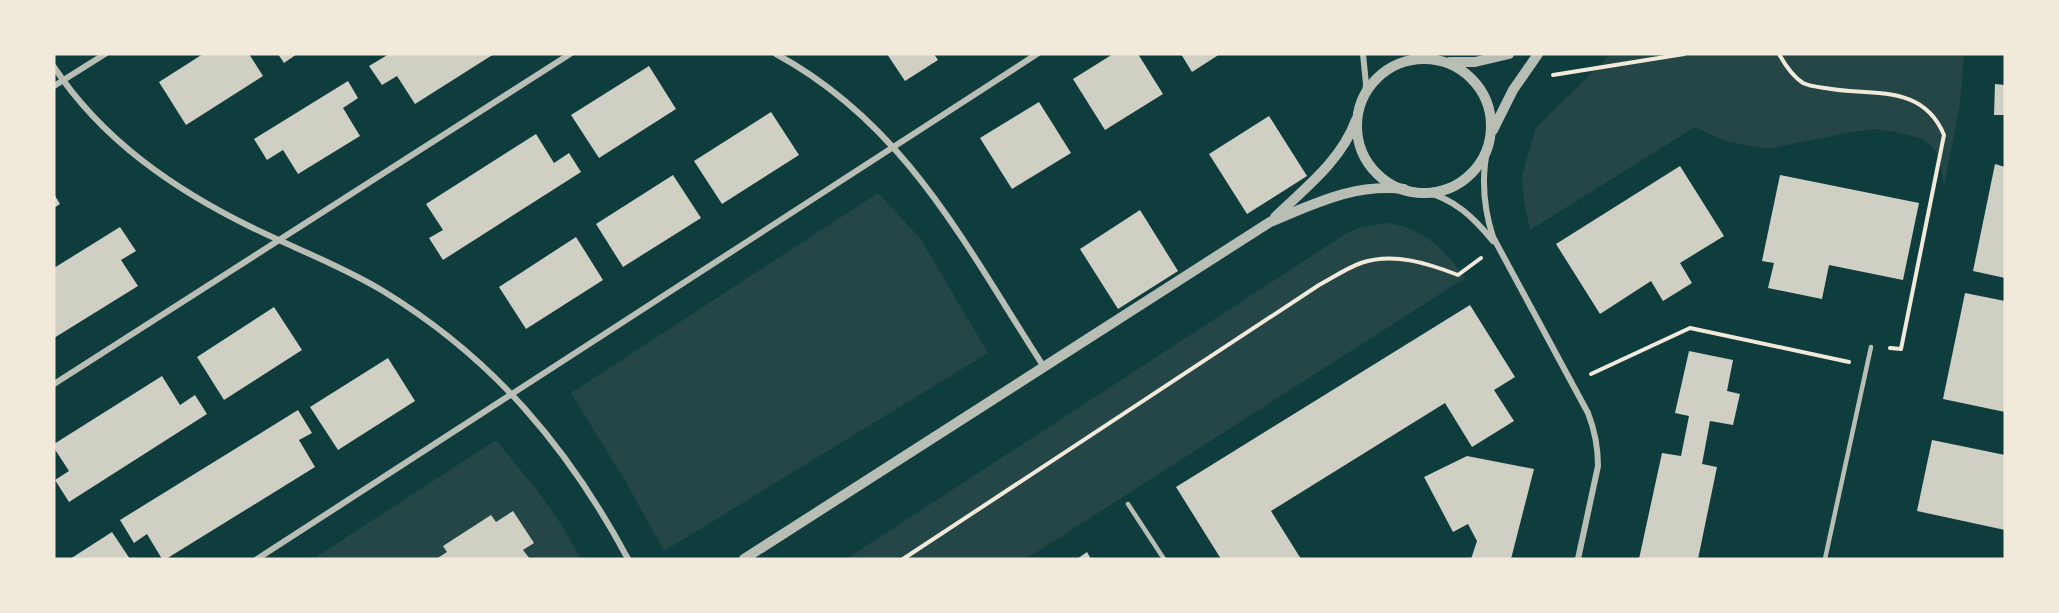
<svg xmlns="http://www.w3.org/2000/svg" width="2059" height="613" viewBox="0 0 2059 613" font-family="'PT Sans Narrow',sans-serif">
  <rect width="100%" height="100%" fill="#0f3d3e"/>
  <g fill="#244646">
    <path d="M1611,54H1964L1960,104L1944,185L1940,160L1934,148L1920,138L1895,132L1876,129L1852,132L1767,149L1725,141L1695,127L1530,230L1524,202L1522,175L1536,128Z"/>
    <path d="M878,193L920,238L988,353L664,551L626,482L571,393Z"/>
    <path d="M1388,223C1423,228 1445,250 1465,278L1026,559H846L1347,233L1361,227Z"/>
    <path d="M496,440C526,477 560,515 580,559H313Z"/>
  </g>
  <g fill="#cfcfc3">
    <path d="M203,54H249L263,76L186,125L159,82Z"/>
    <path d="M278,54H297L284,63Z"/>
    <path d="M389,54H494L415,104L397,76L382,85L369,66Z"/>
    <path d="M887,54H934L938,60L905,81Z"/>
    <path d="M1113,54H1138L1163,94L1105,130L1073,79Z"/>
    <path d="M1181,54H1220L1192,72Z"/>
    <path d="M649,66L676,109L599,158L571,115Z"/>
    <path d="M348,81L358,98L343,108L360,136L298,174L283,150L267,160L254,139Z"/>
    <path d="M1995,84L2005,85V115H1994Z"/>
    <path d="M1039,102L1071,153L1012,189L980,138Z"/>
    <path d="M771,112L799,155L722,204L694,161Z"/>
    <path d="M1269,116L1307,176L1247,214L1209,154Z"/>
    <path d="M536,134L554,163L569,153L581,172L443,260L429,238L443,230L426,204Z"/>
    <path d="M1995,164L2005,167V278L1973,271Z"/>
    <path d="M1680,166L1724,236L1680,263L1692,283L1663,301L1651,281L1600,314L1556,244Z"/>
    <path d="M673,175L701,218L623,267L596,224Z"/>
    <path d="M1780,175L1919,203L1903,280L1829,265L1822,299L1768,288L1774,263L1762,261Z"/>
    <path d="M54,194L60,204L54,208Z"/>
    <path d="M1140,210L1178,271L1118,309L1080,249Z"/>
    <path d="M120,227L136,251L121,260L138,286L54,338V268Z"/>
    <path d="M576,237L603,280L526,329L499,287Z"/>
    <path d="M1965,293L2005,301V412L1943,399Z"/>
    <path d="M1470,305L1515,377L1494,390L1514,421L1472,447L1445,403L1271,511L1301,559H1221L1176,487Z"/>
    <path d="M274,307L302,350L224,400L197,357Z"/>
    <path d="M1689,351L1733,360L1727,391L1740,394L1733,425L1710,421L1702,464L1717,467L1698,559H1639L1662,453L1681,456L1689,416L1675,413Z"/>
    <path d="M388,358L415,401L338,450L310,407Z"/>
    <path d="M162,376L180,405L195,395L207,414L69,502L55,480L69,471L54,448V444Z"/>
    <path d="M298,410L312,433L299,440L315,467L166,559H162L147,534L134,543L120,520Z"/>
    <path d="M1932,440L2005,455V530L1917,511Z"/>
    <path d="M1467,456L1534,469L1511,559H1471L1477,541L1468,524L1453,532L1424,477Z"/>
    <path d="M513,511L534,543L523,550L530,559H436L447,552L443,546L491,515L496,522Z"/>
    <path d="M112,532L130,559H70Z"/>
    <path d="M1087,552L1091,559H1077Z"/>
  </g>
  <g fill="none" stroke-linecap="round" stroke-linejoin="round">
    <g stroke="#f1e9da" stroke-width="4">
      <path d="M1779,54C1785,65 1792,76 1803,83C1809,86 1818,87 1825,88C1870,97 1922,82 1944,135L1901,349L1890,348"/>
      <path d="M1553,75L1684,54"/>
      <path d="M1591,374L1690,328L1849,362"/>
      <path d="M903,559L1319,285C1332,278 1347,268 1361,263C1393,252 1427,263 1458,275L1481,258"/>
    </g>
    <g stroke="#b8beb3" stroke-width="4.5">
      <path d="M1128,504L1164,559"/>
      <path d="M1825,559L1871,347"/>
    </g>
    <g stroke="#b8beb3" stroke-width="6">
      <path d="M776,54C907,125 966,247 1044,367"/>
      <path d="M1363,54L1366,84L1365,96"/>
      <path d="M1416,54L1425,59"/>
      <path d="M54,67C102,140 175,190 253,228C296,249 342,266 383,291C493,358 568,447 628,559"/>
      <path d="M54,86L105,54"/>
      <path d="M1488,146C1481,177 1483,206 1493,237L1588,413C1595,431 1598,447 1598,466L1578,559"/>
      <path d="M1424,192C1454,198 1474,218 1493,241"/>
      <path d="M54,384L570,54"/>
      <path d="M257,559L1037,54"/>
    </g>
    <g stroke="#b8beb3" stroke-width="10">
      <circle cx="1424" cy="126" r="67"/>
      <path d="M1450,62H1475L1509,54"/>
      <path d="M1493,130L1513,90L1538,54"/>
      <path d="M1275,217C1305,188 1341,161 1356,120"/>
      <path d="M744,559L1270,222C1314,204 1355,183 1404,189"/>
    </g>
  </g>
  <rect width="2059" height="613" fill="none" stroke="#f1e9da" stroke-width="111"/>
</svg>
